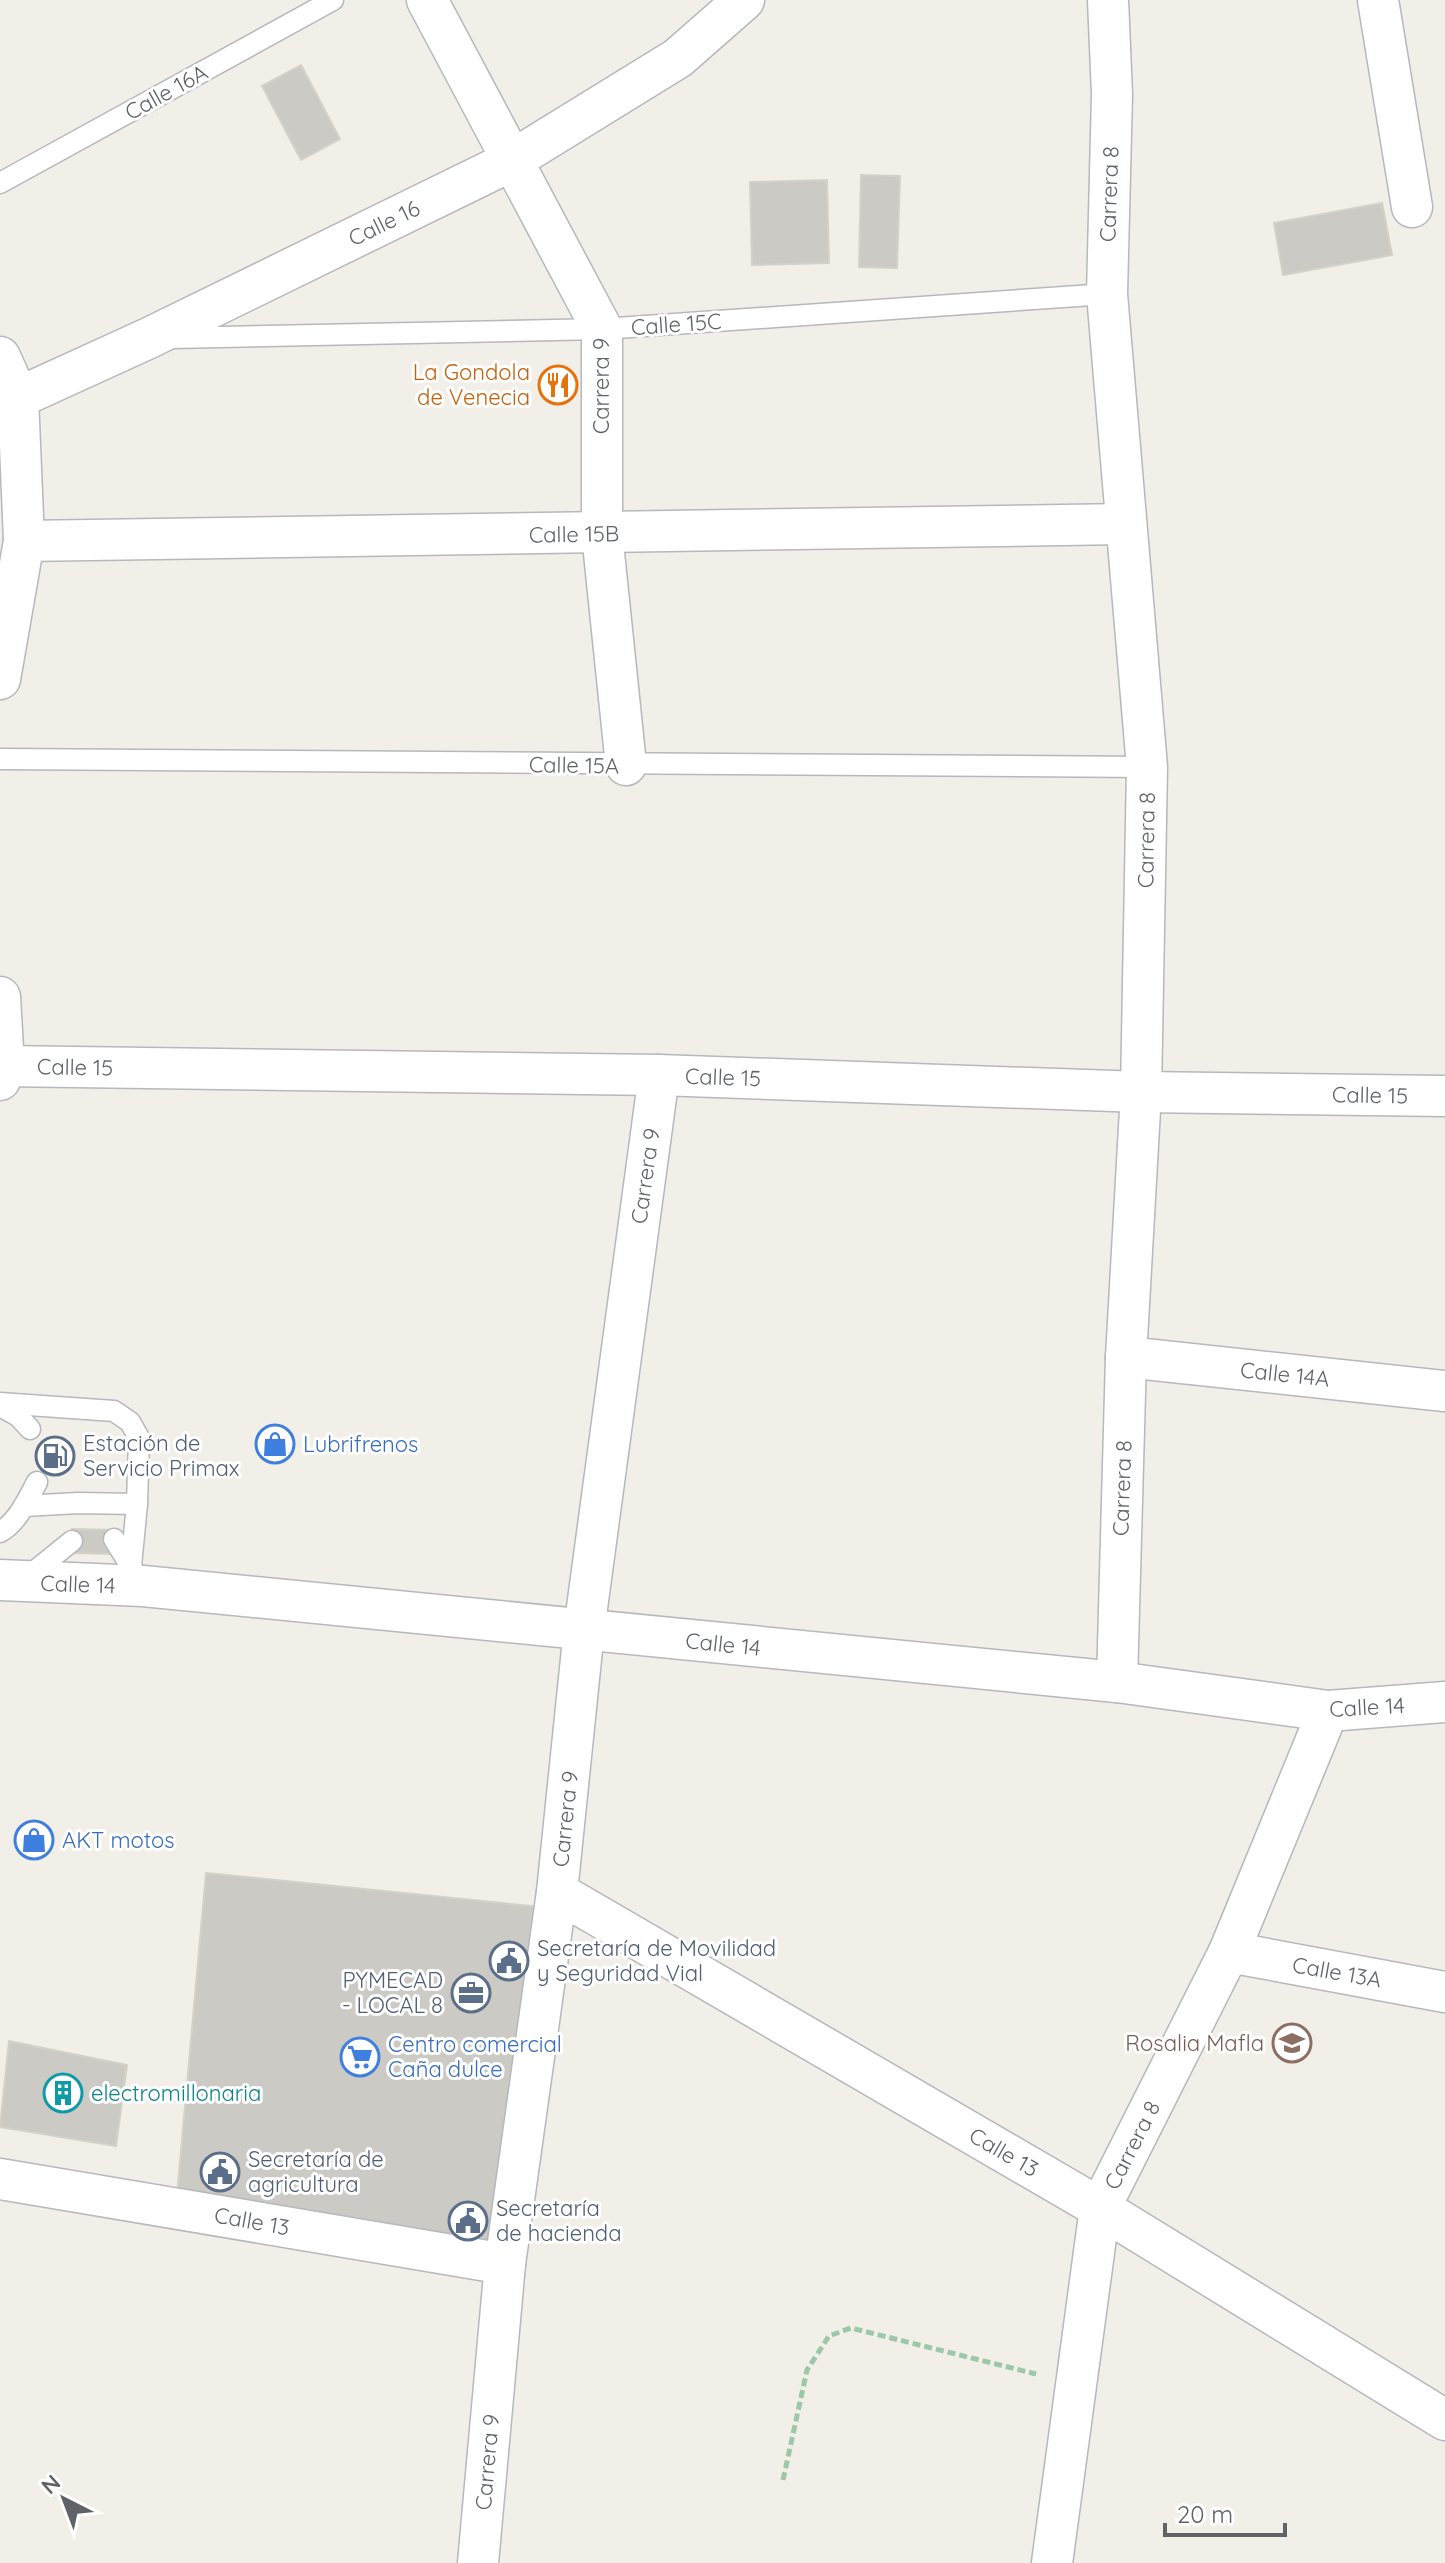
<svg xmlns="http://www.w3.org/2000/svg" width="1445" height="2563" viewBox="0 0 1445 2563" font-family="Quicksand,sans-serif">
  <rect width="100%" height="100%" fill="#f1efe8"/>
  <g fill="#cccac5" stroke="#d6d1c6" stroke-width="2">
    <path d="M301,65L340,139L301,160L262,86Z"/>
    <path d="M861,175L900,176L897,268L859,267Z"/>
    <path d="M827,180L829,263L752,265L750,182Z"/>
    <path d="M1382,203L1392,255L1283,275L1274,223Z"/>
    <path d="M72,1529L114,1530V1554L72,1553Z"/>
    <path d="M206,1873L551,1908L501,2259L176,2207Z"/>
    <path d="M9,2041L127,2065L116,2146L0,2127Z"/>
  </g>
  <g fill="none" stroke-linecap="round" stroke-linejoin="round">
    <defs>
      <g id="lane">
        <path d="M0,183L333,0"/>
        <path d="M172,338L602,329L1107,294"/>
        <path d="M0,759L1147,767"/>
        <path d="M0,1403L114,1411L130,1422L139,1438L137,1504L78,1503L24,1506"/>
        <path d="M0,1406L18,1416L30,1429"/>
        <path d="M0,1532C17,1523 28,1499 37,1482"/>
        <path d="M114,1539L133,1570"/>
        <path d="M131,1566L137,1504"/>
        <path d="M25,1579L72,1541"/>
      </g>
      <g id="street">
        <path d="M427,0L602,329V534L626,765"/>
        <path d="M1108,0L1112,94L1107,294L1147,767L1141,1092L1126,1357L1117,1682"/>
        <path d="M1378,0L1412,207"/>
        <path d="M0,357L18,397L24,541L0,679"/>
        <path d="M0,406L149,338L511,161L678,58L744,0"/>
        <path d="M24,541L1125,524"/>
        <path d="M0,997L4,1066L0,1080"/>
        <path d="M0,1066L659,1075L1141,1092L1445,1096"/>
        <path d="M1126,1357L1445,1391"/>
        <path d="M0,1580L143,1586L1117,1682L1328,1711L1445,1702"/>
        <path d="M557,1892L1100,2208L1445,2420"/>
        <path d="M1229,1952L1445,1992"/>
        <path d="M0,2179L505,2264"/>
        <path d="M478,2563L505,2264L557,1892L584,1630L659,1075"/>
        <path d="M1052,2563L1100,2208L1229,1952L1328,1711"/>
      </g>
    </defs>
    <use href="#lane" stroke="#b5b8bc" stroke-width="23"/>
    <use href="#street" stroke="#b5b8bc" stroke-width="43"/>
    <path stroke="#9cc7a9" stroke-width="5" stroke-dasharray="8 4" stroke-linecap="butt" d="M783,2480L807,2370L829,2336L851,2328L1036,2374"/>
    <use href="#lane" stroke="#fff" stroke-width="20"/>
    <use href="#street" stroke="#fff" stroke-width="40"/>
  </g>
  <defs>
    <symbol id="restaurant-ring" viewBox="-11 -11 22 22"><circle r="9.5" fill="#fff" stroke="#e8710a" stroke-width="1.5"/><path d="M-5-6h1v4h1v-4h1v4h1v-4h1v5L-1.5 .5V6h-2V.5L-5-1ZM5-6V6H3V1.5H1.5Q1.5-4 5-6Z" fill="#e8710a"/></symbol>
    <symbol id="shop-ring" viewBox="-11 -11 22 22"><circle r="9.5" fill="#fff" stroke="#3f7fe0" stroke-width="1.5"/><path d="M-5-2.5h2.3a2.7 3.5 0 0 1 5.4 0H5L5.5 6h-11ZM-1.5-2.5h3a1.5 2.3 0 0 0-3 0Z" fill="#3f7fe0"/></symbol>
    <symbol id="fuel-ring" viewBox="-11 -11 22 22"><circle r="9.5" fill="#fff" stroke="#5c6f8a" stroke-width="1.5"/><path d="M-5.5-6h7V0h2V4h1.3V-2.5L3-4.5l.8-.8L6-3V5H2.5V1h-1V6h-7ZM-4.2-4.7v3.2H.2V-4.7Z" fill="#5c6f8a"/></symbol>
    <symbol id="civic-ring" viewBox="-11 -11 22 22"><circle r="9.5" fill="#fff" stroke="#5c6f8a" stroke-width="1.5"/><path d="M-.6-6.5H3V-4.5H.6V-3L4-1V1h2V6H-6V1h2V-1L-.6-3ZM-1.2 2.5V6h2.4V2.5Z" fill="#5c6f8a"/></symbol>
    <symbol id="office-ring" viewBox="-11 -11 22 22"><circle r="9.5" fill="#fff" stroke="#5c6f8a" stroke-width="1.5"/><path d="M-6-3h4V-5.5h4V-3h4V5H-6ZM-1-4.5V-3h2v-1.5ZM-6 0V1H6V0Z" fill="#5c6f8a"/></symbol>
    <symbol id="school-ring" viewBox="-11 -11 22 22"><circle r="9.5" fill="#fff" stroke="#8d6e63" stroke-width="1.5"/><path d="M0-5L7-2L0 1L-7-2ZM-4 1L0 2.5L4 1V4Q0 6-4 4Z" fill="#8d6e63"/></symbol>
    <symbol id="supermarket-ring" viewBox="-11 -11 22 22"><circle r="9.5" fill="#fff" stroke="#3f7fe0" stroke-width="1.5"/><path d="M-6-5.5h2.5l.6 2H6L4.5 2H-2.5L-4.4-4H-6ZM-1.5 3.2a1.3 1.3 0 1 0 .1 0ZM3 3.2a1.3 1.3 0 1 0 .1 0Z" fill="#3f7fe0"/></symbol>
    <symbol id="building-ring" viewBox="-11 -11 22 22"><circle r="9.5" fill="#fff" stroke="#0f9aa8" stroke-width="1.5"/><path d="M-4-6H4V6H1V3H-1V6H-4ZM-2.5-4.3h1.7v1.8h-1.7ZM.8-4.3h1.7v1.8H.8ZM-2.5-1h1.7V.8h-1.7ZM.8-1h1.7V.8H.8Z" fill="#0f9aa8"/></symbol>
  </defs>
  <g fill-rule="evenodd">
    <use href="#restaurant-ring" x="536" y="363" width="44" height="44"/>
    <use href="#shop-ring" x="253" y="1422" width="44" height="44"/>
    <use href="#fuel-ring" x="33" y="1434" width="44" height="44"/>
    <use href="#shop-ring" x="12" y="1818" width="44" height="44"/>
    <use href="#civic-ring" x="487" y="1939" width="44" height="44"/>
    <use href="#office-ring" x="449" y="1971" width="44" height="44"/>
    <use href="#school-ring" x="1270" y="2021" width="44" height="44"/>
    <use href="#supermarket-ring" x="338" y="2035" width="44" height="44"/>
    <use href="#building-ring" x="41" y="2071" width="44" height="44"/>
    <use href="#civic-ring" x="198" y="2150" width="44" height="44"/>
    <use href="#civic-ring" x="446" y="2199" width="44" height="44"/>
  </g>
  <g text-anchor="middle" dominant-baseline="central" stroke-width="6" stroke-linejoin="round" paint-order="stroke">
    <g font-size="22" fill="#5f6368" stroke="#fff">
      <text transform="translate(166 92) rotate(-29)">Calle 16A</text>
      <text transform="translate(1109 194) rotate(-88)">Carrera 8</text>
      <text transform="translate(384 223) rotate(-26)">Calle 16</text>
      <text transform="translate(676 324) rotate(-4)">Calle 15C</text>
      <text transform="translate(601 386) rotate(-90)">Carrera 9</text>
      <text transform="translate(574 534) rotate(-1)">Calle 15B</text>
      <text transform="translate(574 765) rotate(1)">Calle 15A</text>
      <text transform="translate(1146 840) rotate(-89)">Carrera 8</text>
      <text transform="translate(75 1067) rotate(1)">Calle 15</text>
      <text transform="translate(723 1077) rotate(2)">Calle 15</text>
      <text transform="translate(1370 1095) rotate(1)">Calle 15</text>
      <text transform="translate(645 1176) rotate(-82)">Carrera 9</text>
      <text transform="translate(1285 1374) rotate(6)">Calle 14A</text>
      <text transform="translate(1122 1488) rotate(-88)">Carrera 8</text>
      <text transform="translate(78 1584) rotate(2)">Calle 14</text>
      <text transform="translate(723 1644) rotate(6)">Calle 14</text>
      <text transform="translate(1367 1707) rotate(-3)">Calle 14</text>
      <text transform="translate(565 1819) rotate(-84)">Carrera 9</text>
      <text transform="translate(1337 1972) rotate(10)">Calle 13A</text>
      <text transform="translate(1132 2145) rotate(-63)">Carrera 8</text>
      <text transform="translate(1004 2152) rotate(30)">Calle 13</text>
      <text transform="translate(252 2221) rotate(10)">Calle 13</text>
      <text transform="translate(487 2462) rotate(-85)">Carrera 9</text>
    </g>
    <g font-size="22" fill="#c56008" stroke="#fff" text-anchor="end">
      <text x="530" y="372">La Gondola<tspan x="530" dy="25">de Venecia</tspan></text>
    </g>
    <g font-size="22" fill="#4e5e75" stroke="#fff" text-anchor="start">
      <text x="83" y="1443">Estación de<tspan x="83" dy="25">Servicio Primax</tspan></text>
      <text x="537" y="1948">Secretaría de Movilidad<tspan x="537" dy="25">y Seguridad Vial</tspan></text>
      <text x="443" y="1980" text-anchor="end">PYMECAD<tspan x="443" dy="25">- LOCAL 8</tspan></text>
      <text x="248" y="2159">Secretaría de<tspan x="248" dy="25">agricultura</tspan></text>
      <text x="496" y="2208">Secretaría<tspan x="496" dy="25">de hacienda</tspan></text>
    </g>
    <g font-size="22" fill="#366cbe" stroke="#fff" text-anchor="start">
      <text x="303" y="1444">Lubrifrenos</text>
      <text x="62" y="1840">AKT motos</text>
      <text x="388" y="2044">Centro comercial<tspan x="388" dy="25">Caña dulce</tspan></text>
    </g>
    <g font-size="22" fill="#785e54" stroke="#fff" text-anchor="end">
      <text x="1264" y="2043">Rosalia Mafla</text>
    </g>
    <g font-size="22" fill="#0d838f" stroke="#fff" text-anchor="start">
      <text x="91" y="2093">electromillonaria</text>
    </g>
  </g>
  <g transform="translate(64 2499) rotate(318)" stroke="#ffffff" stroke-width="6" paint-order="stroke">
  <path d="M0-6L14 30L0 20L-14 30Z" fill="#5f6368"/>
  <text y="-12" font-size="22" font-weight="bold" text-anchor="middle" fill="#5f6368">N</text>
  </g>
  <path d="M1165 2523v12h120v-12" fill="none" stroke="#5f6368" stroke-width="4"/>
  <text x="1177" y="2523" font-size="24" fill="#5f6368" stroke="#ffffff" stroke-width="6" paint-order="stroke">20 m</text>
</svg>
